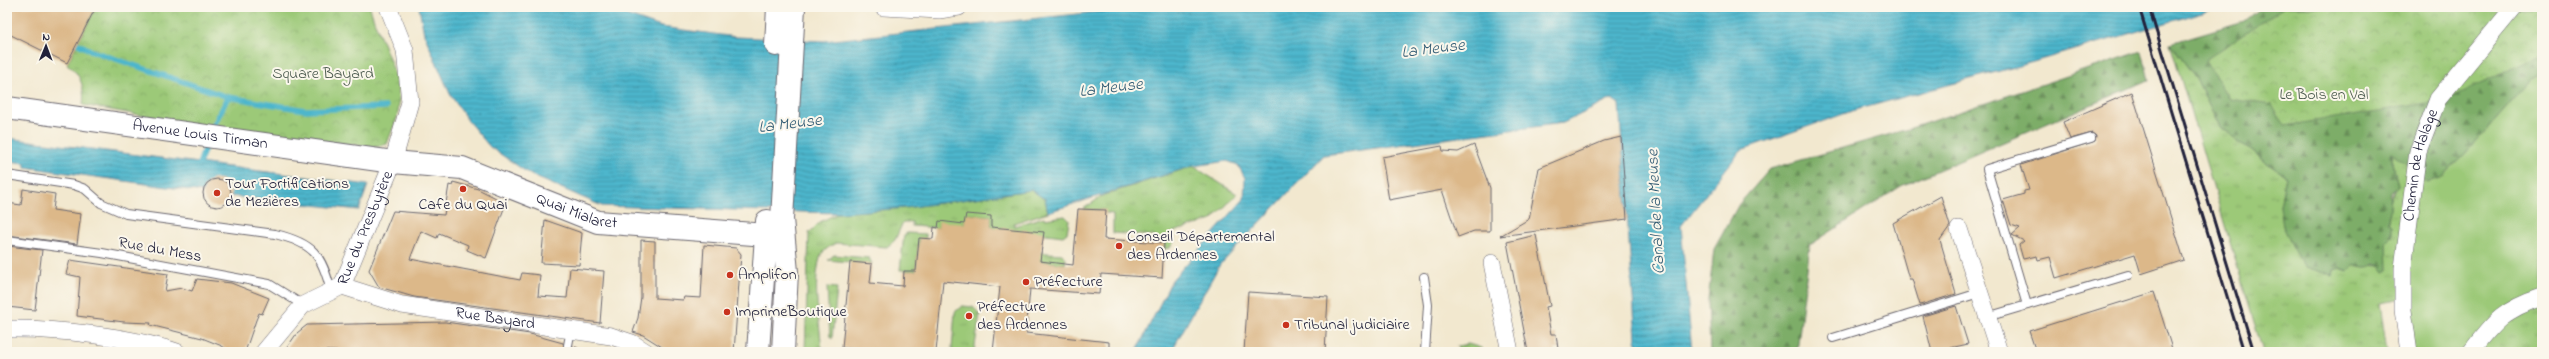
<svg xmlns="http://www.w3.org/2000/svg" width="2549" height="359" viewBox="0 0 2549 359" font-family="'Indie Flower',sans-serif">
  <defs>
    <pattern id="grass-tufts" width="24" height="20" patternUnits="userSpaceOnUse"><rect width="24" height="20" fill="#9cc978"/><path d="M3 7l-1-3M5 7V3M7 7l1-3M15 17l-1-3M17 17v-4M19 17l1-3" fill="none" stroke="#86ac69"/></pattern>
    <pattern id="forest-firs" width="22" height="20" patternUnits="userSpaceOnUse"><rect width="22" height="20" fill="#7dad68"/><path d="M5 1l3.5 6h-7zM16 11l3.5 6h-7z" fill="#668c57"/></pattern>
    <pattern id="park-crowns" width="20" height="18" patternUnits="userSpaceOnUse"><rect width="20" height="18" fill="#9cc978"/><path d="M2 6a3 3 0 1 1 6 0M12 15a3 3 0 1 1 6 0" fill="none" stroke="#86ac69"/></pattern>
    <pattern id="water-rules" width="6" height="5" patternUnits="userSpaceOnUse"><rect width="6" height="5" fill="#4eb6cc"/><path d="M0 2.5h6" fill="none" stroke="#4094a7"/></pattern>
  </defs>
  <rect width="100%" height="100%" fill="#fbf7ec"/>
  <filter id="ink" filterUnits="userSpaceOnUse"><feTurbulence type="fractalNoise" baseFrequency=".025" numOctaves="2"/><feDisplacementMap in="SourceGraphic" scale="8" xChannelSelector="R" yChannelSelector="G"/><feConvolveMatrix kernelMatrix="1 2 1 2 8 2 1 2 1" color-interpolation-filters="sRGB"/></filter>
  <filter id="wash" filterUnits="userSpaceOnUse"><feTurbulence type="fractalNoise" baseFrequency=".012" numOctaves="4" result="noise"/><feDisplacementMap in="SourceGraphic" scale="16" xChannelSelector="R" yChannelSelector="G"/><feGaussianBlur stdDeviation="0.9" result="paint"/><feColorMatrix in="noise" values="0 0 0 0 0 0 0 0 0 0 0 0 0 0 0 0 0 1.4 0 .05"/><feComposite in="paint" operator="in"/></filter>
  <g filter="url(#wash)">
    <rect width="100%" height="100%" fill="#f2e8cf"/>
    <g fill="url(#grass-tufts)" stroke="#5f765a">
      <path d="M2170,43L2196,78L2220,127L2286,177L2280,205L2333,276L2334,270L2354,264L2380,266L2387,242L2392,237C2388,220 2387,199 2398,185L2392,163V151L2415,169L2403,299L2380,303L2387,352H2263Z"/>
      <path d="M1193,166L1237,194L1212,220L1173,232L1174,241L1170,248L1164,249V243L1154,242V236L1113,233V214L1106,213L1105,210L1083,209L1104,195Z"/>
      <path d="M1031,190L1045,199L1048,212L1014,223V226L1044,217L1045,219L1065,216L1069,220L1067,233L1063,236L991,227V216L966,214L964,224L938,228L912,226V222H903L895,240L887,247L836,243C830,246 822,251 820,258C812,286 820,323 822,352H805L809,233L820,222L838,213L905,208Z"/>
      <path d="M907,233L926,234V238H919L916,271L900,270L904,235Z"/>
      <path d="M1033,252L1062,254L1066,258L1065,264L1032,260Z"/>
      <path d="M834,255L869,258L872,264L828,260Z"/>
      <path d="M827,287L837,288L832,339L830,337Z"/>
      <path d="M2542,297V352H2471L2492,323Z"/>
      <path d="M962,306L973,307L980,314L974,352H954L952,349L955,312Z"/>
    </g>
    <g fill="url(#forest-firs)" stroke="#506852">
      <path d="M2261,7H2542V74L2532,78L2464,155L2441,177L2427,181L2392,152V163L2398,185L2391,193L2389,223L2392,225V237L2387,242L2388,270L2384,272L2380,266L2375,264C2368,269 2361,267 2354,264L2348,271L2340,268L2334,270L2333,276L2306,267L2295,252L2283,226L2280,205L2286,177L2220,127L2196,78L2170,43L2244,21Z"/>
      <path d="M2142,51L2149,80L1901,186L1810,245L1797,352H1710L1708,300L1714,249L1739,204L1770,169L1908,129Z"/>
    </g>
    <g fill="url(#park-crowns)" stroke="#5f765a">
      <path d="M96,7H370C379,43 406,79 397,118C394,126 390,135 387,144L376,147L223,130L83,105C85,88 81,74 67,64Z"/>
      <path d="M2285,7H2542V55L2446,100L2284,126L2272,105L2229,99L2205,60Z"/>
      <path d="M1468,344L1481,348L1485,352H1459L1457,346Z"/>
    </g>
    <path fill="#9cc978" stroke="#5f765a" d="M2542,74V297L2534,299L2471,352H2409L2405,329L2415,169L2427,181L2441,177L2464,155L2532,78Z"/>
    <g fill="url(#water-rules)" stroke="#386c84">
      <path d="M419,7H613L620,13L661,27L736,37L824,41L1143,7H2220L2033,62L1852,111L1741,150L1681,226L1692,352H1637L1619,104L1612,99L1563,123L1324,155L1219,266L1171,352H1136L1172,280L1244,199L1245,178L1238,165L1227,161L1193,166L1048,212L1045,199L1031,190L905,208L838,213L602,206L531,175L490,147L468,121L450,94L424,34Z"/>
      <path d="M7,138L368,185L359,210L231,196L228,186L219,180L209,182L203,192L25,167V163L9,161L7,164Z"/>
    </g>
    <g fill="none" stroke-linecap="round" stroke-linejoin="round">
      <g stroke="#4eb6cc" stroke-width="5.5">
        <path d="M71,40L92,51L228,97L305,110L386,107"/>
        <path d="M211,131L228,97"/>
        <path d="M199,164L207,142"/>
      </g>
    </g>
    <g id="blocks">
      <g fill="#dcb889">
        <path d="M7,7H96L67,63L7,33Z"/>
        <path d="M2132,92L2184,260L2141,274L2135,254L2056,278L2050,257L2038,260L2037,256L2023,259L2019,245L2024,241L2012,235L2020,228L2011,225L2003,200L2024,194V191L2029,190L2021,165L2095,141L2096,136L2092,133L2070,139L2063,122Z"/>
        <path d="M1621,137L1627,219L1500,236L1529,219L1539,168L1604,141Z"/>
        <path d="M1474,145L1490,188V231H1474L1458,237L1442,190L1389,200L1382,157L1442,146L1443,151L1458,152Z"/>
        <circle cx="217" cy="193" r="14"/>
        <path d="M453,182L478,189L506,203L486,258L467,250L468,245L439,233L437,238L421,231L410,259L520,280L522,273L540,275L538,296L567,298L570,268L604,271L600,323L414,297L379,287L369,270L393,211L444,215L449,185L452,186Z"/>
        <path d="M23,189L55,194L53,210L81,214L77,244L7,235V203L21,205Z"/>
        <path d="M1941,196L1950,226L1940,240L1956,294L1920,305L1912,279H1909L1893,223Z"/>
        <path d="M1078,209L1106,210L1104,239L1164,243L1162,278L1101,274L1099,294L1030,289L1026,333L1109,342V352H993L1000,287L943,281L936,352L842,348L850,262L872,264L870,283L903,286L904,271H916L919,238L933,239L934,227L938,228L939,221L964,224L966,214L991,216V227L1044,232L1040,261L1073,265Z"/>
        <path d="M545,220L582,233L579,265L541,263Z"/>
        <path d="M1536,235L1550,306L1546,307L1551,334H1556L1558,349H1554L1555,352H1528L1507,242Z"/>
        <path d="M641,240L655,241V298L683,300L684,297L701,298L704,245L736,248L741,254L734,352H670L643,335L633,332L638,318L641,297Z"/>
        <path d="M7,246L42,250L35,310L7,307Z"/>
        <path d="M70,260L168,274L165,291L182,288L192,291L197,279L231,283L269,298L262,314L259,313L256,320L245,352H231L222,346L202,338L150,325L151,323L124,322L77,316L80,277L66,274Z"/>
        <path d="M1248,292L1328,297L1325,352H1244Z"/>
        <path d="M2154,292L2173,352H2036L2029,331Z"/>
        <path d="M1956,306L1968,344L1932,352L1923,316Z"/>
        <path d="M445,322L530,334L563,343L567,350L573,346L578,348V352H356L286,349L297,333L307,325Z"/>
      </g>
    </g>
  </g>
  <g filter="url(#ink)">
    <use href="#blocks" fill-opacity="0" stroke="#6b676f" stroke-width="1"/>
    <g fill="none" stroke-linecap="round" stroke-linejoin="round">
      <defs>
        <g id="service">
          <path d="M7,175L74,185L85,189L101,203L126,214L275,234C313,243 322,254 331,292"/>
          <path d="M7,240L102,253L269,284L303,305"/>
          <path d="M1424,277L1428,305L1425,352"/>
          <path d="M2027,305L1987,169L2091,138"/>
          <path d="M1987,317L2128,275"/>
          <path d="M1833,338L1979,293"/>
          <path d="M568,345L571,330"/>
        </g>
        <g id="minor">
          <path d="M883,7L939,10L959,7"/>
          <path d="M1959,229L1999,352"/>
          <path d="M1492,263L1510,352"/>
          <path id="s1" d="M342,286L402,305L611,336L632,343L646,352"/>
          <path d="M7,329C56,328 130,337 177,352"/>
          <path id="s2" d="M264,352L303,305L342,286L393,162L410,102L405,50L388,7"/>
          <path id="s3" d="M2409,352L2403,310V268L2418,151L2438,99L2514,7"/>
          <path d="M2471,352C2494,321 2505,309 2542,297"/>
        </g>
        <g id="secondary">
          <path d="M776,45L778,7"/>
          <path id="s4" d="M7,108L393,162L462,168L598,222L766,235"/>
          <path d="M758,352L767,221"/>
          <path d="M783,352L787,272L782,219L794,7"/>
        </g>
      </defs>
      <use href="#service" stroke="#6b676f" stroke-width="10"/>
      <use href="#minor" stroke="#6b676f" stroke-width="18"/>
      <use href="#secondary" stroke="#6b676f" stroke-width="24"/>
      <use href="#service" stroke="#fff" stroke-width="8"/>
      <use href="#minor" stroke="#fff" stroke-width="17"/>
      <use href="#secondary" stroke="#fff" stroke-width="22"/>
      <g stroke="#22223b" stroke-width="3">
        <path d="M2139,7L2244,352"/>
        <path d="M2149,7L2254,352"/>
      </g>
    </g>
  </g>
  <g fill="#c8321e" stroke="#fbf7ec" stroke-width="1.5">
    <circle cx="463" cy="189" r="4"/>
    <circle cx="217" cy="193" r="4"/>
    <circle cx="1119" cy="246" r="4"/>
    <circle cx="730" cy="275" r="4"/>
    <circle cx="1026" cy="282" r="4"/>
    <circle cx="727" cy="312" r="4"/>
    <circle cx="969" cy="316" r="4"/>
    <circle cx="1286" cy="325" r="4"/>
  </g>
  <g text-anchor="middle" dominant-baseline="central" stroke-width="4" stroke-linejoin="round" paint-order="stroke">
    <g font-size="16" fill="#4d5c50" stroke="#fbf7ec">
      <text x="323" y="74">Square Bayard</text>
      <text x="2324" y="95">Le Bois en Val</text>
    </g>
    <g font-size="16" fill="#22223b" stroke="#fbf7ec">
      <text stroke="none"><textPath href="#s4" startOffset="195">Avenue Louis Tirman</textPath></text>
      <text stroke="none"><textPath href="#s3" startOffset="189">Chemin de Halage</textPath></text>
      <text stroke="none"><textPath href="#s4" startOffset="582">Quai Mialaret</textPath></text>
      <text stroke="none"><textPath href="#s2" startOffset="167">Rue du Presbytère</textPath></text>
      <text transform="translate(160 250) rotate(10)">Rue du Mess</text>
      <text stroke="none"><textPath href="#s1" startOffset="157">Rue Bayard</textPath></text>
    </g>
    <g font-size="16" fill="#22223b" stroke="#fbf7ec" text-anchor="start">
      <text x="225" y="184">Tour Fortifications<tspan x="225" dy="18">de Mezières</tspan></text>
      <text x="463" y="205" text-anchor="middle">Cafe du Quai</text>
      <text x="1127" y="237">Conseil Départemental<tspan x="1127" dy="18">des Ardennes</tspan></text>
      <text x="738" y="275">Amplifon</text>
      <text x="1034" y="282">Préfecture</text>
      <text x="977" y="307">Préfecture<tspan x="977" dy="18">des Ardennes</tspan></text>
      <text x="735" y="312">ImprimeBoutique</text>
      <text x="1294" y="325">Tribunal judiciaire</text>
    </g>
    <g font-size="17" font-style="italic" fill="#345d75" stroke="#fbf7ec">
      <text transform="translate(1433 49) rotate(-7)">La Meuse</text>
      <text transform="translate(1111 88) rotate(-7)">La Meuse</text>
      <text transform="translate(790 124) rotate(-7)">La Meuse</text>
      <text transform="translate(1656 212) rotate(-93)">Canal de la Meuse</text>
    </g>
  </g>
  <rect width="2549" height="359" fill="none" stroke="#fbf7ec" stroke-width="24"/>
  <g transform="translate(46 46) rotate(1)" stroke="#fbf7ec" stroke-width="3" paint-order="stroke">
  <path d="M0-3L7 15L0 10L-7 15Z" fill="#22223b"/>
  <text y="-6" font-size="11" font-weight="bold" text-anchor="middle" fill="#22223b">N</text>
  </g>
</svg>
